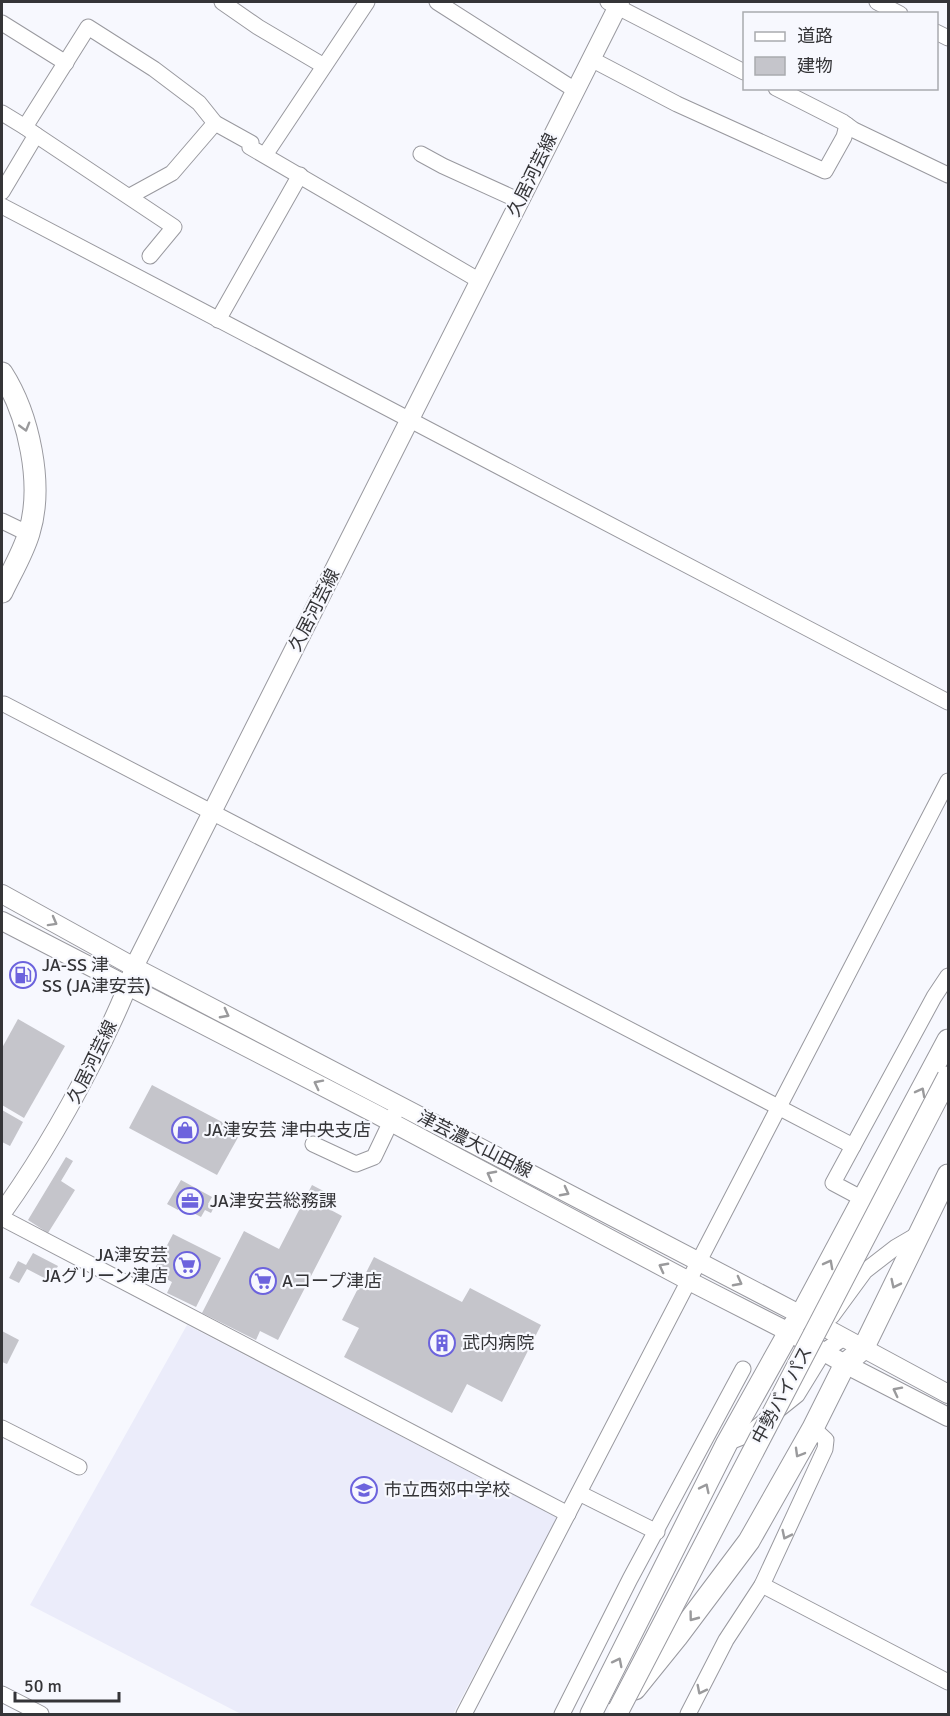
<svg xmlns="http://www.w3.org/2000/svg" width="950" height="1716" viewBox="0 0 950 1716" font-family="Signika,'Noto Sans JP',sans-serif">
  <rect width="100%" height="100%" fill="#f7f8fe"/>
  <path fill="#ebecfa" d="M187,1325L558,1518L453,1714H241L30,1605Z"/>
  <g fill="#c5c5cb">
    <path d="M18,1019L65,1046L24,1118L2,1105V1048Z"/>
    <path d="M152,1085L241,1132L217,1175L129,1128Z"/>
    <path d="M2,1110L23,1122L10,1146L2,1142Z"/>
    <path d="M66,1157L73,1161L61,1181L75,1190L48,1233L28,1220Z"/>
    <path d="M181,1180L212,1197L208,1204L214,1207L211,1213L205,1210L201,1217L180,1206L178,1210L167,1204Z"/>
    <path d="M312,1185L335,1197L329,1209L342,1216L278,1340L260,1331L256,1340L202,1313L244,1231L279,1249Z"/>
    <path d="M173,1234L221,1258L196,1307L167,1293L172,1282L153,1272Z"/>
    <path d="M33,1253L58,1266L50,1281L27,1269L19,1283L9,1278L18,1261L26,1265Z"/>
    <path d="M374,1257L462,1302L470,1288L541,1325L502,1402L467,1384L452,1413L344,1357L359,1328L342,1320Z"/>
    <path d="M2,1331L19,1340L7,1364L2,1362Z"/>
  </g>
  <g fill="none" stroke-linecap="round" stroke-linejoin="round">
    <defs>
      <g id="minor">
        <path d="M222,2L258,27L324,66"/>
        <path d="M437,2L575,90"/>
        <path d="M608,2L744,72"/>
        <path d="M877,2L900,14"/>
        <path d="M2,23L66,63"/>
        <path d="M936,32L948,38"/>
        <path d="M591,59L677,104L825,171L844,137L847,125"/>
        <path d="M776,88L843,122L854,130L948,175"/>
        <path d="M2,113L25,127"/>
        <path d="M36,135L174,227L150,256"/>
        <path d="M421,154L443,166L520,201"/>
        <path d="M265,155L367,2"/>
        <path d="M2,192L36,135L25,127L88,27L154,69L199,103L215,123L251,143L250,147L480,281"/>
        <path d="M130,196L172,173L215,123"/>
        <path d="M2,206L948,702"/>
        <path d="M218,320L300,175"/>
        <path d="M2,521L29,534"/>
        <path d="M4,704L853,1146"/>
        <path d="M313,1144L356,1164L374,1157L395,1113"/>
        <path d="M863,1199L833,1183L934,997L948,976"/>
        <path d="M2,1218L568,1514"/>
        <path d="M832,1316L865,1271L896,1247L920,1233"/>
        <path d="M2,1428L79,1467"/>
        <path d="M727,1443L747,1435L797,1395L824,1351L844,1338"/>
        <path d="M579,1493L657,1532"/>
        <path d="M762,1585L948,1682"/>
        <path d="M2,1694L41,1714"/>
        <path d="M464,1714L948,781"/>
        <path d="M562,1714L630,1579L743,1369"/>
        <path d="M688,1714L726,1640L762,1585L825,1449L826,1440L813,1428"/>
      </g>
      <g id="major">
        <path d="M2,894L134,967L824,1327L948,1394"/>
        <path d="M2,921L374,1113L689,1281L789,1332L845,1364L948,1417"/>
        <path d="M2,1213C42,1157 74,1101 104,1039C115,1015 127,992 134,967L620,2"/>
      </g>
      <g id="highway">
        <path d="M2,373C29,415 44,485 29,533C23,553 11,573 2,592"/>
        <path d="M635,1689L677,1637L749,1541L813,1428L845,1364L863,1349L948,1175"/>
        <path d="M591,1714L727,1443L789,1332L801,1315L948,1040"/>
      </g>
    </defs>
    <use href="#minor" stroke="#99999f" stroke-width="17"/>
    <use href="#major" stroke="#99999f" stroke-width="20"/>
    <use href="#highway" stroke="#99999f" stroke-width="23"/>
    <use href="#minor" stroke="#fff" stroke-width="15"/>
    <use href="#major" stroke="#fff" stroke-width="18"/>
    <use href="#highway" stroke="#fff" stroke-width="21"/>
    <defs>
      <path id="highway-bridge" d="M619,1709L948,1077"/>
    </defs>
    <use href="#highway-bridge" stroke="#99999f" stroke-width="23" stroke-linecap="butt"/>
    <use href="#highway-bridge" stroke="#fff" stroke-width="21"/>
  </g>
  <defs><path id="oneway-chevron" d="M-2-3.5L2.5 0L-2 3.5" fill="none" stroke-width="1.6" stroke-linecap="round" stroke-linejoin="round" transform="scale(1.5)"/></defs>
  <g stroke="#9a9a9c">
    <use href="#oneway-chevron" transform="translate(25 427) rotate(74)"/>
    <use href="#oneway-chevron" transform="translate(53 922) rotate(29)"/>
    <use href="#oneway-chevron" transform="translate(225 1014) rotate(28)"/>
    <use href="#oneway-chevron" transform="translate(318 1084) rotate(-153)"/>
    <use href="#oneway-chevron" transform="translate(921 1092) rotate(-62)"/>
    <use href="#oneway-chevron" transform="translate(491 1175) rotate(-152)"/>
    <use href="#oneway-chevron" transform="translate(565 1192) rotate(28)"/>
    <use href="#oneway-chevron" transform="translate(829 1264) rotate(-62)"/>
    <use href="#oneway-chevron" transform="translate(663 1267) rotate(-152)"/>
    <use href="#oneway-chevron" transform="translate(738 1282) rotate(28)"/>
    <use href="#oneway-chevron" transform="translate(895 1284) rotate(116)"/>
    <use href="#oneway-chevron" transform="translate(897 1391) rotate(-153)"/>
    <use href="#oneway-chevron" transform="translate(799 1453) rotate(120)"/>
    <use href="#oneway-chevron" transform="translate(705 1488) rotate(-64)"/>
    <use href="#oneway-chevron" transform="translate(786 1535) rotate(116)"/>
    <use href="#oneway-chevron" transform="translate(693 1617) rotate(127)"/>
    <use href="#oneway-chevron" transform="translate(618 1662) rotate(-63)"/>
    <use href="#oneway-chevron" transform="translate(701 1690) rotate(117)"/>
  </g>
  <defs>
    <symbol id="fuel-ring" viewBox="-11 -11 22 22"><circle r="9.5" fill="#f7f8fe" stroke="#6c63dd" stroke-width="1.5"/><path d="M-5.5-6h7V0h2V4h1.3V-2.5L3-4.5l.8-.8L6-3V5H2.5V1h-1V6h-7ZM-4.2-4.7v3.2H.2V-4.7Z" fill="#6c63dd"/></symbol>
    <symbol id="shop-ring" viewBox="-11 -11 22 22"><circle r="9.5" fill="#f7f8fe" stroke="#6c63dd" stroke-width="1.5"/><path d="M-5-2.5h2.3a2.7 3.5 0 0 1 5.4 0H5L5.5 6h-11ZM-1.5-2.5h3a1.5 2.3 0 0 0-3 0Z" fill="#6c63dd"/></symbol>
    <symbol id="office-ring" viewBox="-11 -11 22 22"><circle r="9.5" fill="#f7f8fe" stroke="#6c63dd" stroke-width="1.5"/><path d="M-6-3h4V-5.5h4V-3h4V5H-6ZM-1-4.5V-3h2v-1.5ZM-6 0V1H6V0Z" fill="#6c63dd"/></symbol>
    <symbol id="supermarket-ring" viewBox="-11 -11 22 22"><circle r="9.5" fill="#f7f8fe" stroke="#6c63dd" stroke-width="1.5"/><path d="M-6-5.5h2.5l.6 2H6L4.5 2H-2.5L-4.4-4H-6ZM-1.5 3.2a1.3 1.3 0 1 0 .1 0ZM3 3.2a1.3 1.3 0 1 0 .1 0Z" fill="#6c63dd"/></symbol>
    <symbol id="building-ring" viewBox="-11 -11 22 22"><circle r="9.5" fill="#f7f8fe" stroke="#6c63dd" stroke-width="1.5"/><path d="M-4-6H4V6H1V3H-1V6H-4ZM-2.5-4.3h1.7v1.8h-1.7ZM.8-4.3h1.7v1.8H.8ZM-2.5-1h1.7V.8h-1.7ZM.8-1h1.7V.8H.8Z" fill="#6c63dd"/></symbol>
    <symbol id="school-ring" viewBox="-11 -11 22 22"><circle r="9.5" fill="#f7f8fe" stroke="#6c63dd" stroke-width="1.5"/><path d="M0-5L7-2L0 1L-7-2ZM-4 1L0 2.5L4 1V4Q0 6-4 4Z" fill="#6c63dd"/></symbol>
  </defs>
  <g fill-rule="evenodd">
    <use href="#fuel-ring" x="8" y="960" width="30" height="30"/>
    <use href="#shop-ring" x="170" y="1115" width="30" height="30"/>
    <use href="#office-ring" x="175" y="1186" width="30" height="30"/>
    <use href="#supermarket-ring" x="172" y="1250" width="30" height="30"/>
    <use href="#supermarket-ring" x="248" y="1266" width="30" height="30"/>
    <use href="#building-ring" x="427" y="1328" width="30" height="30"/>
    <use href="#school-ring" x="349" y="1475" width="30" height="30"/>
  </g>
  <g text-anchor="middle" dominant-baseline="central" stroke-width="4.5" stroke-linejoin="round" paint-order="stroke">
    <g font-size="18" fill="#353538" stroke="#f7f8fe">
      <text transform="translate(532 175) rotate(-64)">久居河芸線</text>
      <text transform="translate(314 610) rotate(-63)">久居河芸線</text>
      <text transform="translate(92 1062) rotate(-64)">久居河芸線</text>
      <text transform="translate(475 1144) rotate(27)">津芸濃大山田線</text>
      <text transform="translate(782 1395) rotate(-62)">中勢バイパス</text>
    </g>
    <g font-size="18" fill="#353538" stroke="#f7f8fe" text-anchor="start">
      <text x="42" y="965">JA-SS 津<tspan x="42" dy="21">SS (JA津安芸)</tspan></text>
      <text x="204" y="1130">JA津安芸 津中央支店</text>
      <text x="210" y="1201">JA津安芸総務課</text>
      <text x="168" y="1255" text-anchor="end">JA津安芸<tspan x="168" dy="21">JAグリーン津店</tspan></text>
      <text x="282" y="1281">Aコープ津店</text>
      <text x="462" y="1343">武内病院</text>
      <text x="384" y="1490">市立西郊中学校</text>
    </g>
  </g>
  <rect width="950" height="1716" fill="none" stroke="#353538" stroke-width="6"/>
  <rect x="743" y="12" width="195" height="78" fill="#f7f8fe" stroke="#a9aaaf" stroke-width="1.5"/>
  <rect x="755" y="32" width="30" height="9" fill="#ffffff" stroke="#a9aaaf" stroke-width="1.5"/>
  <text x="797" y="42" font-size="18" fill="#353538">道路</text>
  <rect x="755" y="57" width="30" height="18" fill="#c5c5cb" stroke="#a9aaaf" stroke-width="1.5"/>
  <text x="797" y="72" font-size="18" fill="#353538">建物</text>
  <path d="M15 1692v9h104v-9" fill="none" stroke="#353538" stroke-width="3"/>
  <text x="24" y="1692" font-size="18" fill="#353538" stroke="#f7f8fe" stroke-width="4.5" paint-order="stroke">50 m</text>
</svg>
